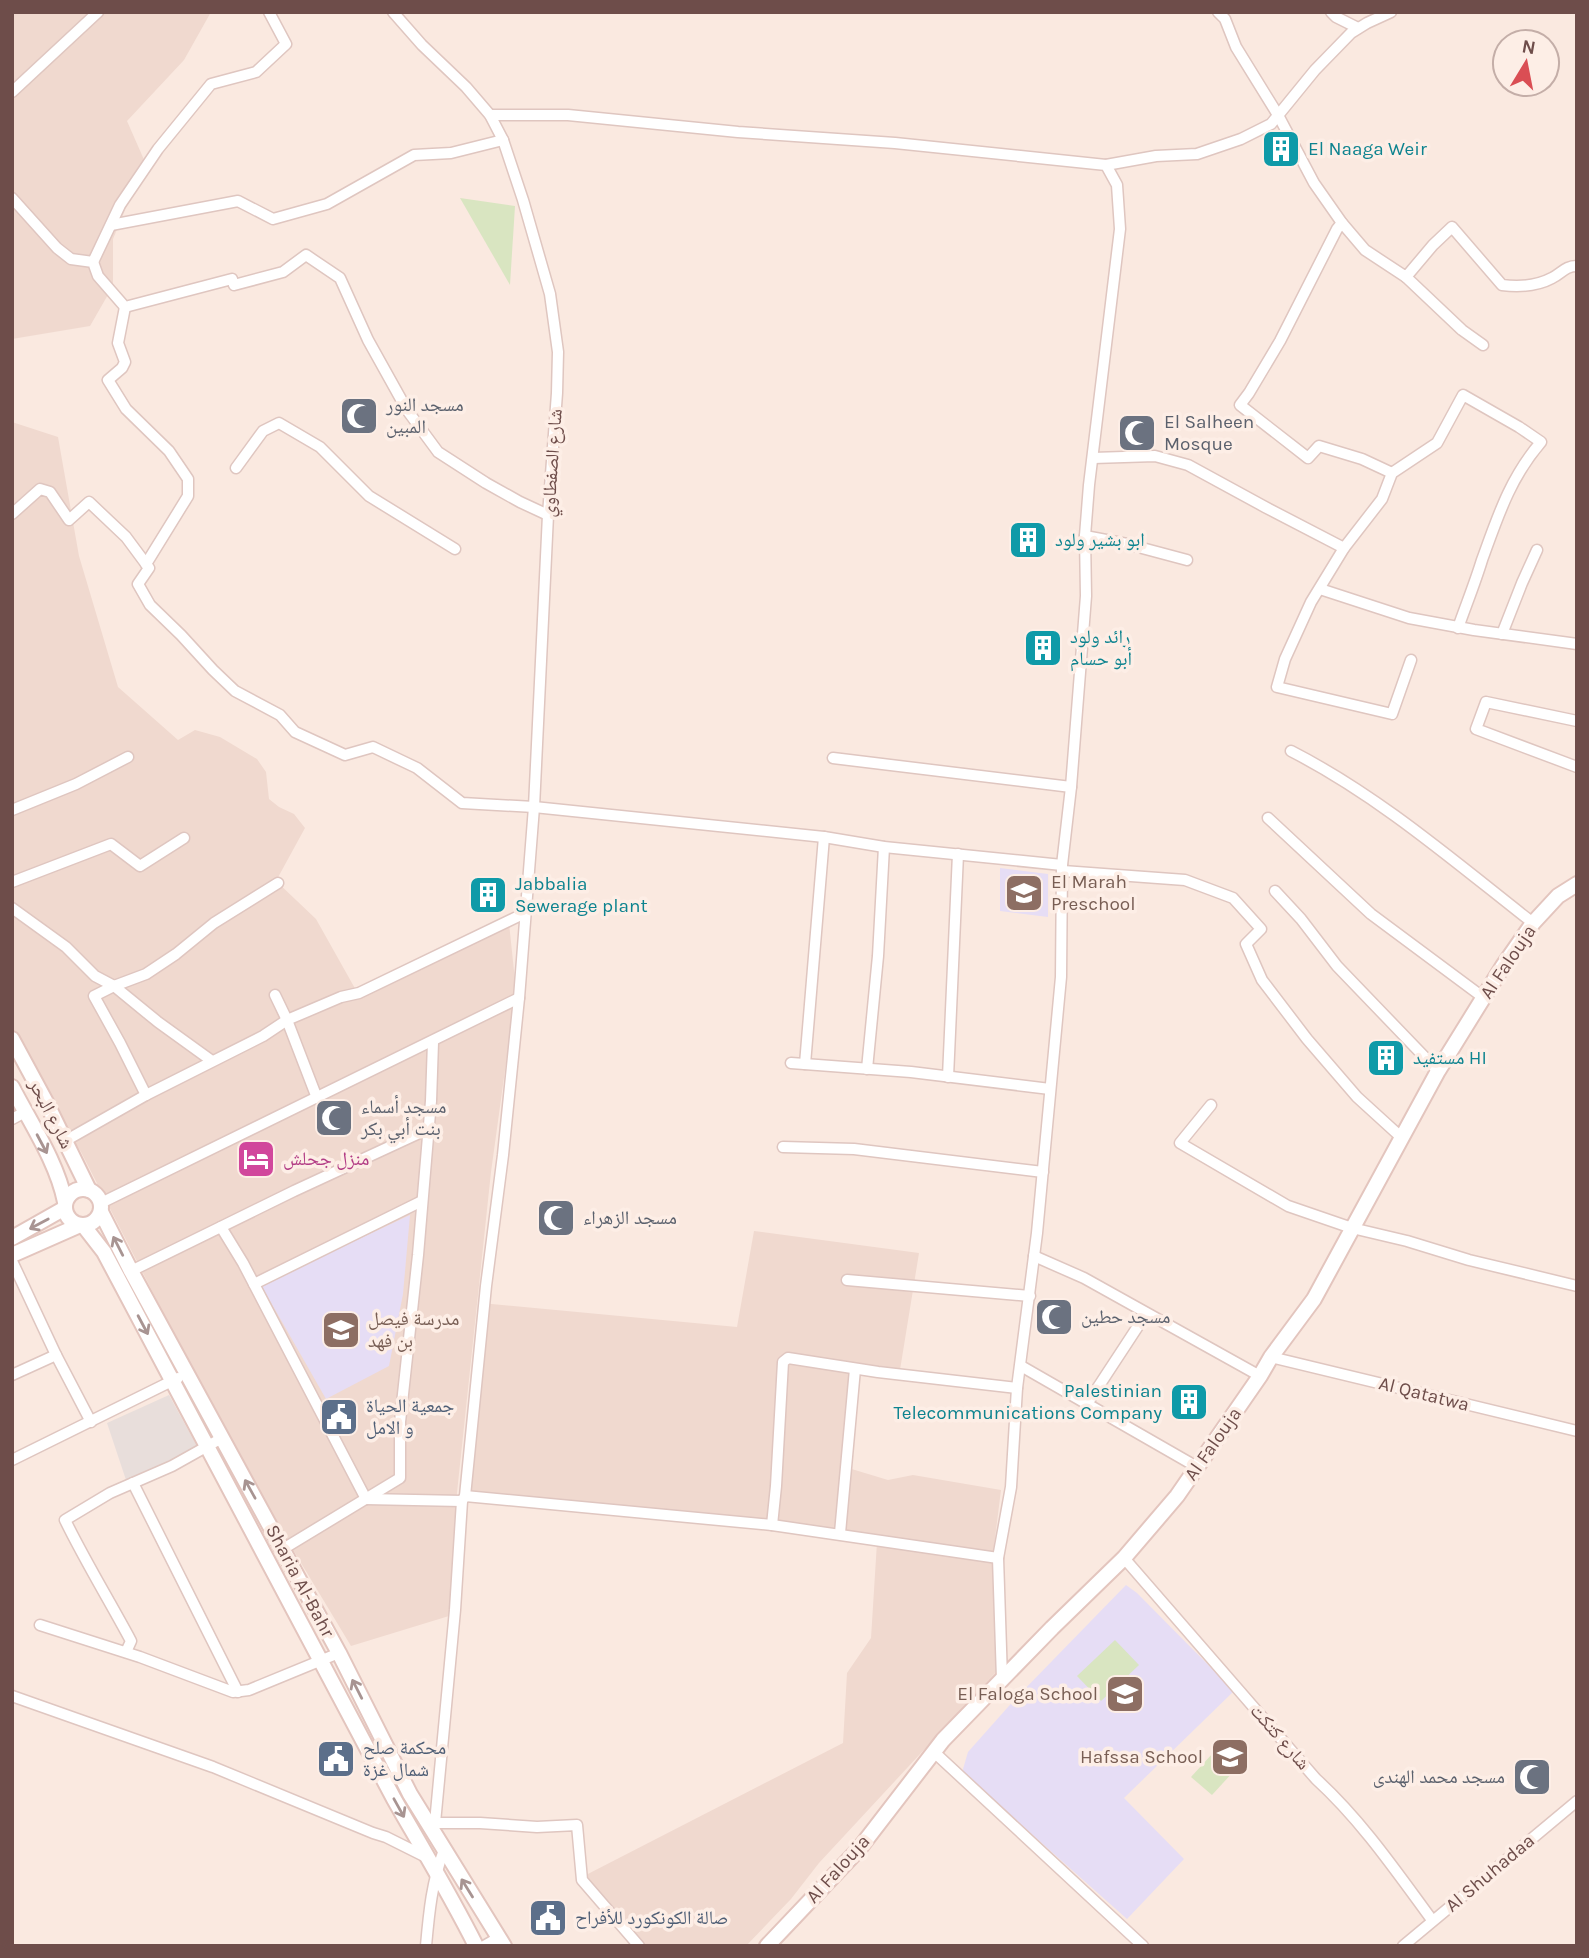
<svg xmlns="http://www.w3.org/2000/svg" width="1589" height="1958" viewBox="0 0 1589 1958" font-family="Karla,'Noto Naskh Arabic',sans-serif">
  <rect width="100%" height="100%" fill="#fae9e0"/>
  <g fill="#f0d9cf">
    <path d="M12,12H211L184,60L127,121L145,162L113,239V286L90,326L12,339Z"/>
    <path d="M12,422L58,437L79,556L118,687L178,740L195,730L220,737L257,759L266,772L269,799L279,807L294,814L305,828L276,881L316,919L357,992L509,923L516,990L491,1172L456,1502L449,1616L351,1646L236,1455L81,1152L12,1041Z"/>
    <path d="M754,1231L919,1253L900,1370L855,1363L850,1436L845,1467L888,1480L913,1475L1001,1490L993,1554L997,1671L819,1863L791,1899L746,1946H643L582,1877L843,1743L847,1673L871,1638L877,1542L754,1522L460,1496L472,1373L481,1303L737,1327Z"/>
  </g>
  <path fill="#e8dedb" d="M169,1395L199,1450L127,1483L107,1423Z"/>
  <g fill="#e6ddf5">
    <path d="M1000,868L1048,874V917L1000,911Z"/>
    <path d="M410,1215L403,1294L389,1366L326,1399L261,1285Z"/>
    <path d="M1126,1585L1137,1593L1234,1691L1124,1798L1184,1859L1127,1919L964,1774L963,1769L968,1752L1016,1698Z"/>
  </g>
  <g fill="#d9e5c1">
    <path d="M460,198L515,206L510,285Z"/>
    <path d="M1115,1640L1139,1665L1101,1701L1077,1676Z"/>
    <path d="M1224,1741L1245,1759L1212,1795L1191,1777Z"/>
  </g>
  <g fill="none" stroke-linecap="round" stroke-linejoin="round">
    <defs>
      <g id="minor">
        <path d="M393,12L422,45L466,87L490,115L503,140L523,200L550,294L558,352L557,393L548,515L534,807L519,998L503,1155L486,1286L465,1496L462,1501L455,1610L435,1823L429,1824"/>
        <path d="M1218,12L1225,19L1236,47L1278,115L1314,183L1342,223L1365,250L1406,277L1433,245L1452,227L1502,285C1518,287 1537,286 1552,278C1562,273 1565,266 1577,266"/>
        <path d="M1331,12L1336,17L1358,28"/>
        <path d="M12,92L98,12"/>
        <path d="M490,115H568L738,132L895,143L1106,165L1117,185L1120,229L1089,485L1085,536L1086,596L1071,787L1062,865L1061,977L1037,1233L1017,1388L1011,1487L998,1558L1002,1679"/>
        <path d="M1106,165L1156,156L1197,154L1241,139L1271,124L1315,70L1351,33L1367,23L1391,12"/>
        <path d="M12,198L57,248L71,259L93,262L98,276L125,307L232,279L234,285L283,272L306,255L340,278L368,340L407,410L438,452L486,483L520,502L548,515"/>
        <path d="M1342,223L1337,229L1280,341L1249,393L1240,405L1308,458L1319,446L1362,459L1392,473"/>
        <path d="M111,225L238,201L273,219L327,204L414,155L451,153L503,140"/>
        <path d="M93,262L120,205L158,149L211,84L256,72L286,44L269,12"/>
        <path d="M1406,277L1462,330L1483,345"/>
        <path d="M125,307L118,343L125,362L122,368L108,380L126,409L169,451L188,479V496L146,564"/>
        <path d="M1093,458L1155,456L1188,465L1265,507L1344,548"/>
        <path d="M236,468L263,431L279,423L320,447L369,496L455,549"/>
        <path d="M12,514L40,489L50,492L69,520L89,502L126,537L149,568L138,584L150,605L181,635L213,670L235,691L280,715L295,732L345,755L373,747L417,768L462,803L534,807L824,837L884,847L1062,865"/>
        <path d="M1085,536L1127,544L1187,560"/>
        <path d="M1320,589L1409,618L1474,630L1577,644"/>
        <path d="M1502,634L1522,583L1537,550"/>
        <path d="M1411,660L1392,714L1277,687L1285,659L1311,602L1344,548L1382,499L1392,473L1437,443L1463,395L1519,427L1541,442C1510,478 1498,516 1482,560C1475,583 1466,605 1458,628"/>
        <path d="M1577,721L1486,702L1476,729L1577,767"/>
        <path d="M1291,751C1379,796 1455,862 1533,923"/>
        <path d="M833,758L1071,787"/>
        <path d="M12,810L76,784L128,757"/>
        <path d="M1268,818L1371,914L1484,998"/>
        <path d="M1063,871L1185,880L1233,898L1261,929L1246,944L1262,980L1307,1039L1357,1097L1402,1138"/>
        <path d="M12,882L111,844L140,866L184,838"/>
        <path d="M1275,891L1301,919L1337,966L1438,1071"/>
        <path d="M12,908L66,947L95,976L114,986L158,1022L212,1061"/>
        <path d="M275,995L287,1020L317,1098"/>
        <path d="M791,1063L911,1072L1050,1089"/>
        <path d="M805,1064L824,837"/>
        <path d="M867,1069L878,956L884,847"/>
        <path d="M948,1077L958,854"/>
        <path d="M146,1095L120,1043L94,996L114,986L146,974L176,954L214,923L278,883"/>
        <path d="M1211,1105L1180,1143L1288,1206L1352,1228L1407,1241L1469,1260L1577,1286"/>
        <path d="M12,1119L25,1112"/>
        <path d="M65,1141L146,1095L263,1036L287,1020L341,997L359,993L525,913"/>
        <path d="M783,1147L854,1149L1043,1172"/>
        <path d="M101,1203L519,998"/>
        <path d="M221,1227L243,1263L366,1499"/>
        <path d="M1034,1256L1084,1278L1260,1376"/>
        <path d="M12,1261L56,1355"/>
        <path d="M131,1271L294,1191L428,1129"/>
        <path d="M847,1280L1030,1296"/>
        <path d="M254,1284L422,1201"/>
        <path d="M1271,1357L1577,1431"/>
        <path d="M1021,1366L1197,1467"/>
        <path d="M12,1375L56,1355L91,1422"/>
        <path d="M1087,1404L1146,1314"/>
        <path d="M12,1460L178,1378"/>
        <path d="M133,1483L238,1692"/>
        <path d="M465,1496L772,1525L998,1558"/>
        <path d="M366,1499L462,1501"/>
        <path d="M772,1525L776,1486L783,1362L788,1358L878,1372L1017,1388"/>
        <path d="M840,1533L855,1369"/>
        <path d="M283,1549L400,1478V1422L418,1255L431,1101L433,1042"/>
        <path d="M1124,1558L1316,1779C1361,1820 1396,1871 1432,1920"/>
        <path d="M40,1625L140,1657L233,1692L249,1690L339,1653"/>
        <path d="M126,1652L131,1641C109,1600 85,1561 65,1520L110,1493L172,1466L222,1438"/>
        <path d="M12,1696L213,1767L373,1833L386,1837L426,1857"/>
        <path d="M934,1752L1143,1946"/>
        <path d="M435,1823H480L537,1827L577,1825L582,1880L639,1946"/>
        <path d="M426,1946C429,1912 432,1881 444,1850"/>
        <path d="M484,1946L498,1938"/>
        <path d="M1403,1946L1577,1801"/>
      </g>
      <g id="secondary">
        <path d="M12,1039L46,1102L89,1190"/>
        <path d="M12,1087C31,1124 57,1162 65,1202"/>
        <circle cx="83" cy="1207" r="18"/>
        <path d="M101,1212L131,1271L339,1653L410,1794L504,1946"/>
        <path d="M83,1225L104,1252L394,1799C422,1848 451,1896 476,1946"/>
        <path d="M12,1238L65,1208"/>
        <path d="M12,1255L80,1225"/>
        <path d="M767,1946L859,1849L943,1740L1052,1628L1124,1558L1177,1496L1260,1376L1271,1357L1314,1299L1438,1071L1503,966L1533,923L1558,896L1577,884"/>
      </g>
    </defs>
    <use href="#minor" stroke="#dfc6c0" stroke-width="13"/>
    <use href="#secondary" stroke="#e3c5be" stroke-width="18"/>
    <use href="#minor" stroke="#fff" stroke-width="10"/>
    <use href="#secondary" stroke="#fff" stroke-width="14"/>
  </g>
  <defs><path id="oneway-shaft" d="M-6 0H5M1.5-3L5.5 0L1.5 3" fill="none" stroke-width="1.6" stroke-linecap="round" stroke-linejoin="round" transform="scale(1.75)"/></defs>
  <g stroke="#a89492">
    <use href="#oneway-shaft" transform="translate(42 1144) rotate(62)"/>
    <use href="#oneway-shaft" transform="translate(39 1224) rotate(152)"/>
    <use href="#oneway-shaft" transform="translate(118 1246) rotate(-117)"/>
    <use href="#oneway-shaft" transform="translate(143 1325) rotate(62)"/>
    <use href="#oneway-shaft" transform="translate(250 1489) rotate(-119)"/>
    <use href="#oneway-shaft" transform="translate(357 1689) rotate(-117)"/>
    <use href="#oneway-shaft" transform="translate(399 1808) rotate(61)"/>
    <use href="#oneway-shaft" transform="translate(467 1888) rotate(-122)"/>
  </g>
  <defs>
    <symbol id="building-square" viewBox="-11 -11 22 22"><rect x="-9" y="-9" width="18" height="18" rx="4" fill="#0f9aa8" stroke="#fdeee6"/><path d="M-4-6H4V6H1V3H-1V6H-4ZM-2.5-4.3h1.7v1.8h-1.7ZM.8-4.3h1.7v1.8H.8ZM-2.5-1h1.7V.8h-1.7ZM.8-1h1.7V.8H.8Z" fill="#fff"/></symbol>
    <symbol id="mosque-square" viewBox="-11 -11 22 22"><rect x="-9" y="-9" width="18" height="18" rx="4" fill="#6b7280" stroke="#fdeee6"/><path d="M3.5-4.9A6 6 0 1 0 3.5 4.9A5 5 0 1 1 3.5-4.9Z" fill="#fff"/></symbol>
    <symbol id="school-square" viewBox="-11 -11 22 22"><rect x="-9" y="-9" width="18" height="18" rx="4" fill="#8d6e63" stroke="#fdeee6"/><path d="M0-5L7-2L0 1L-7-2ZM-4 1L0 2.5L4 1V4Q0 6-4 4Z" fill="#fff"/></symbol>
    <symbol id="hotel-square" viewBox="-11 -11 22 22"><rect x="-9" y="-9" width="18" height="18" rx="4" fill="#d1479c" stroke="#fdeee6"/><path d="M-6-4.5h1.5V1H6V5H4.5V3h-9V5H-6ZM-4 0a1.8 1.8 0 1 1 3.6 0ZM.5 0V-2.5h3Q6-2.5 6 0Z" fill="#fff"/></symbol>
    <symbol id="civic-square" viewBox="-11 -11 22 22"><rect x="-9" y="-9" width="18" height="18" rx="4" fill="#5c6f8a" stroke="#fdeee6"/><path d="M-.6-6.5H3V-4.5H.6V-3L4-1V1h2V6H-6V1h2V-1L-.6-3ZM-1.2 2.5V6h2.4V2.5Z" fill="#fff"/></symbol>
  </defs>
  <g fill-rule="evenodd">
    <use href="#building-square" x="1259" y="127" width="44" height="44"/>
    <use href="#mosque-square" x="337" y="394" width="44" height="44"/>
    <use href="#mosque-square" x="1115" y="411" width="44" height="44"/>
    <use href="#building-square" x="1006" y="518" width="44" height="44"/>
    <use href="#building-square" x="1021" y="626" width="44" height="44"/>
    <use href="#school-square" x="1002" y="871" width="44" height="44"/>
    <use href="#building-square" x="466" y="873" width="44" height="44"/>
    <use href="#building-square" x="1364" y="1036" width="44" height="44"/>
    <use href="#mosque-square" x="312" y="1096" width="44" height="44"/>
    <use href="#hotel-square" x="234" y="1137" width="44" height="44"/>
    <use href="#mosque-square" x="534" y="1196" width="44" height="44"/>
    <use href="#mosque-square" x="1032" y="1295" width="44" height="44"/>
    <use href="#school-square" x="319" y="1308" width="44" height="44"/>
    <use href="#building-square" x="1167" y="1380" width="44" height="44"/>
    <use href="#civic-square" x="317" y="1395" width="44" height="44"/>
    <use href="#school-square" x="1103" y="1672" width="44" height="44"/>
    <use href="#school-square" x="1208" y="1735" width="44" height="44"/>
    <use href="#civic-square" x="314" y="1737" width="44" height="44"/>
    <use href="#mosque-square" x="1510" y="1755" width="44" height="44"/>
    <use href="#civic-square" x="526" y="1896" width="44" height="44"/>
  </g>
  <g text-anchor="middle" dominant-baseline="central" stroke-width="7" stroke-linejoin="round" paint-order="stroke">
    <g font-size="19" fill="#0d838f" stroke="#fdeee6" text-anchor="start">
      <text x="1308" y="149">El Naaga Weir</text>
      <text x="1055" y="540">ابو بشير ولود</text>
      <text x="1070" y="637">رائد ولود<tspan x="1070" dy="22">أبو حسام</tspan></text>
      <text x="515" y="884">Jabbalia<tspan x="515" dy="22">Sewerage plant</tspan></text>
      <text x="1413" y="1058">مستفيد HI</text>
      <text x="1162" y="1391" text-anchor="end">Palestinian<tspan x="1162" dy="22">Telecommunications Company</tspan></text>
    </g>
    <g font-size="19" fill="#5b616d" stroke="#fdeee6" text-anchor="start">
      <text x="386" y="405">مسجد النور<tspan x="386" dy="22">المبين</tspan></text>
      <text x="1164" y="422">El Salheen<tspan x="1164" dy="22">Mosque</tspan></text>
      <text x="361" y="1107">مسجد أسماء<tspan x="361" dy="22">بنت أبي بكر</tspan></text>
      <text x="583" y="1218">مسجد الزهراء</text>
      <text x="1081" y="1317">مسجد حطين</text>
      <text x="1505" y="1777" text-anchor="end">مسجد محمد الهندى</text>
    </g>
    <g font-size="19" fill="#6e4d4a" stroke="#fdeee6">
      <text transform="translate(552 463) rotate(-86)">شارع الصفطاوي</text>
      <text transform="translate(1508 962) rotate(-56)">Al Falouja</text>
      <text transform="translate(51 1114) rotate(63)">شارع البحر</text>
      <text transform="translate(1424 1394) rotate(14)">Al Qatatwa</text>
      <text transform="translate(1213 1444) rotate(-55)">Al Falouja</text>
      <text transform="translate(300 1581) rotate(62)">Sharia Al-Bahr</text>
      <text transform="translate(1280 1737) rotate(49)">شارع كتكت</text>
      <text transform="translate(838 1869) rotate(-48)">Al Falouja</text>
      <text transform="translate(1490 1873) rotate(-40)">Al Shuhadaa</text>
    </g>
    <g font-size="19" fill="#785e54" stroke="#fdeee6" text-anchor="start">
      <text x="1051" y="882">El Marah<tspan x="1051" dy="22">Preschool</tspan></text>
      <text x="368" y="1319">مدرسة فيصل<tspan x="368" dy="22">بن فهد</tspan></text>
      <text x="1098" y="1694" text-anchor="end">El Faloga School</text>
      <text x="1203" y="1757" text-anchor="end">Hafssa School</text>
    </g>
    <g font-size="19" fill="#b23c85" stroke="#fdeee6" text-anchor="start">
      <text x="283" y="1159">منزل جحلش</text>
    </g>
    <g font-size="19" fill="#4e5e75" stroke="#fdeee6" text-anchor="start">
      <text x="366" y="1406">جمعية الحياة<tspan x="366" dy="22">و الامل</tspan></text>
      <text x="363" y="1748">محكمة صلح<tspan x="363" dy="22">شمال غزة</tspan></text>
      <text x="575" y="1918">صالة الكونكورد للأفراح</text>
    </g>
  </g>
  <rect width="1589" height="1958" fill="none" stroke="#6e4d4a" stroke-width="28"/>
  <g transform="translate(1526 63) rotate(10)"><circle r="33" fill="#fdeee6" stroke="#c4aea8" stroke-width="2"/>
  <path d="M0-5L12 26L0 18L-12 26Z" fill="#da4e54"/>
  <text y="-10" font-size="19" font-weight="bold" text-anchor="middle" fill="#6e4d4a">N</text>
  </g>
</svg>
